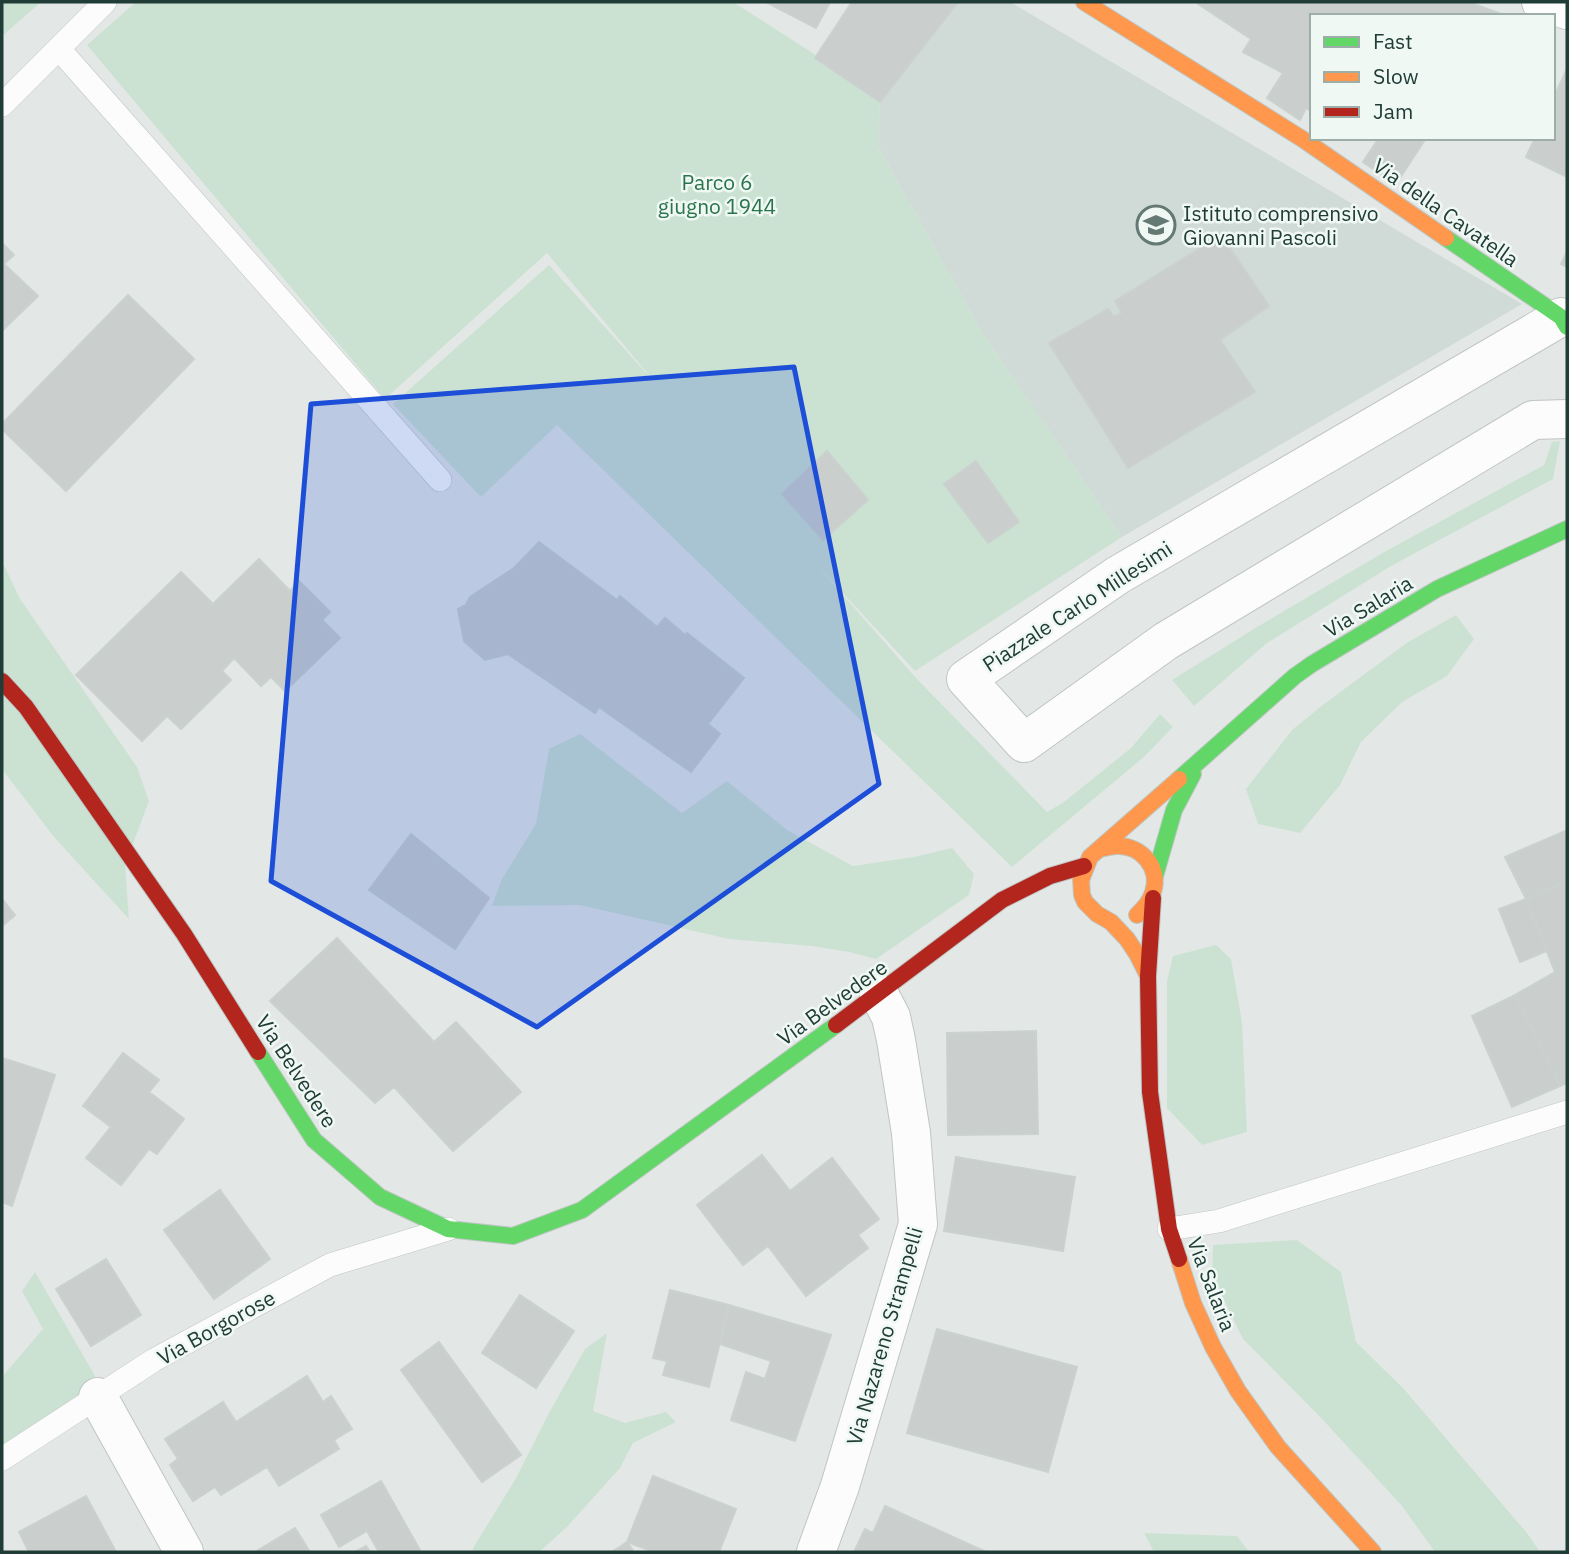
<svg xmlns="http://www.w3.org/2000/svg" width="1569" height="1554" viewBox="0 0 1569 1554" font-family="'IBM Plex Sans',sans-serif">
  <rect width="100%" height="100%" fill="#e3e8e6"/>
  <path fill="#d0dad6" d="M958,2H1010L1522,304L1122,537L983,334L878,147L880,102Z"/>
  <g fill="#cbe2d3">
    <path d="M2,2H41L2,36Z"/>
    <path d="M136,2H733L811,52L880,102L878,147L983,334L1122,537L915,671L815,563L916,678L1047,812L1064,802L1131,748L1160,714L1173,727L1144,757L1012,867L557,425L481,497L393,404L549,265L658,386L547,253L385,399L87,45Z"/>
    <path d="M1560,441L1553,479L1391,566L1267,643L1194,706L1172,680L1257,627L1386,551L1544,465L1552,442Z"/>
    <path d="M2,561L20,599L137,767L149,801L125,865L129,919L54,837L2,769Z"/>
    <path d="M1456,615L1474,639L1447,676L1402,702L1361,742L1340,785L1300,833L1258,824L1246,789L1292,730L1324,704L1408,642Z"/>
    <path d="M580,734L682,813L727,781L787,830L853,866L914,857L952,848L974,874L969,895L876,959L849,952L812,946L729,939L580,905L492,906L502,879L536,824L549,749Z"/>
    <path d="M1216,945L1231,959L1242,1022L1247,1132L1202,1145L1167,1108V981L1173,956Z"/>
    <path d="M1297,1240L1341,1272L1356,1342L1403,1388L1527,1533L1540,1552H1435L1402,1506L1323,1420L1243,1339L1212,1275L1213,1245Z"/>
    <path d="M35,1272L99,1383L2,1447V1377L43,1329L22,1291Z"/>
    <path d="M607,1333L593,1411L625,1423L666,1412L676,1422L633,1443L620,1468L567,1527L539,1552H473V1548L515,1480L549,1413L585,1349Z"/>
    <path d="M1144,1533L1237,1536L1249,1552H1152L1153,1550Z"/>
  </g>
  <g fill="#cacfcd" stroke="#cbd1cf" stroke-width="2">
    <path d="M766,2H830L816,28Z"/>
    <path d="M852,2H958L880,102L815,58Z"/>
    <path d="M1199,2H1468L1507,16H1312V112L1306,108L1300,120L1267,98L1283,73L1243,52L1251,39L1198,4Z"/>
    <path d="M1567,69V177L1526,157L1535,138H1553V99Z"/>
    <path d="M1379,138H1426L1396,184L1363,162Z"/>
    <path d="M1221,235L1269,306L1220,340L1255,392L1128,468L1049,343L1108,309L1114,317L1122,313L1115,301Z"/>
    <path d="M2,243L14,255L4,264L38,296L2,331Z"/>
    <path d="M1567,252V267L1561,264Z"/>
    <path d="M128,295L194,359L66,491L2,429V424Z"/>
    <path d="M827,451L868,500L823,540L782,494Z"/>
    <path d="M976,461L1019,522L988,543L944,484Z"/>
    <path d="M539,542L617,600L620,596L657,627L665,618L685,635L687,633L744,678L708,724L720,734L691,772L599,707L595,713L508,654L485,660L464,641L458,609L466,605L470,597L514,568Z"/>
    <path d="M259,559L290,591L299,581L330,612L322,620L340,638L285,691L271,677L261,686L234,658L222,671L231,680L181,729L167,716L142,741L76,675L181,572L213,604Z"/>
    <path d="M1565,831L1567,837V881L1526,899L1505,857Z"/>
    <path d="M411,834L489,898L455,949L369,890Z"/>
    <path d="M1567,881V1083L1560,1086L1515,995L1555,972L1526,899Z"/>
    <path d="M2,899L15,915L2,926Z"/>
    <path d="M1526,899L1547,951L1520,962L1499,909Z"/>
    <path d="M337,938L434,1042L456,1022L521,1092L453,1151L394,1087L375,1103L270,1001Z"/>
    <path d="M1515,995L1560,1086L1512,1107L1472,1016Z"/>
    <path d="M1036,1031L1038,1134L948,1135L947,1033Z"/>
    <path d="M123,1053L159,1080L149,1092L184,1119L157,1154L149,1149L121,1185L86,1158L111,1127L83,1106Z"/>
    <path d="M2,1058L55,1075L12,1206L2,1202Z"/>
    <path d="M762,1155L790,1191L832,1158L879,1219L858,1235L868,1248L806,1296L768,1246L743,1265L697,1205Z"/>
    <path d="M956,1157L1075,1177L1063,1251L944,1231Z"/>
    <path d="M220,1190L270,1259L214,1299L164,1230Z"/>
    <path d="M106,1259L141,1315L91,1346L56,1289Z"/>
    <path d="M670,1290L729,1305L709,1387L663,1375L667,1361L653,1358Z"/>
    <path d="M520,1295L574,1331L536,1388L482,1353Z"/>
    <path d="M729,1305L831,1335L795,1441L731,1420L746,1372L765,1379L771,1361L720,1344Z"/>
    <path d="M937,1329L1077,1367L1048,1472L907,1433Z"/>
    <path d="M439,1342L521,1455L482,1482L401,1370Z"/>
    <path d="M307,1376L323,1402L331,1396L352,1429L334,1440L339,1449L279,1486L267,1467L221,1495L215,1487L193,1501L170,1465L178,1459L165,1439L223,1402L236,1422Z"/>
    <path d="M653,1476L736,1509L719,1552H654L627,1542Z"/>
    <path d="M381,1481L421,1552H379L367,1531L339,1547L321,1515Z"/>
    <path d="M86,1496L116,1552H29L19,1532Z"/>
    <path d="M885,1506L986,1552H854L865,1529L873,1533Z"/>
    <path d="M295,1528L310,1552H255Z"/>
    <path d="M627,1542L634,1552H612Z"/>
    <path d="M366,1546L370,1552H355Z"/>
  </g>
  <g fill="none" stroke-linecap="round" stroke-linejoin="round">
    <defs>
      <g id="lane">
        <path d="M59,49L440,480"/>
        <path d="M2,105L105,2"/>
        <path d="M1169,1229L1219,1221L1567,1112"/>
        <path d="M2,1459L154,1360L330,1265L448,1229"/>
      </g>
      <g id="street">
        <path d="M1541,2L1567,10"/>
        <path d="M1561,317L1118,575L966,679L1024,743L1166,641L1533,420L1567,419"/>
        <path d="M98,1397L184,1552"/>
        <path d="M816,1552L840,1486L918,1224L911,1133L896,1040L891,1017L879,994"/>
      </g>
      <g id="fast">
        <path d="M1446,238L1561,317L1567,327"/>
        <path d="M1179,779L1295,676L1312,664L1437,589L1567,529"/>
        <path d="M1155,876L1174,810L1193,774"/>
        <path d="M258,1052L314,1140L380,1197L448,1229L513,1236L582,1210L836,1025"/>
      </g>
      <g id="slow">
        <path d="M1084,2L1304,140L1446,238"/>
        <path d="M1100,849C1105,848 1112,846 1117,846C1141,845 1161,868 1153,892C1150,902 1144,908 1137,915"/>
        <path d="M1148,976L1137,954L1127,939L1111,922L1097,914L1085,902L1082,895L1081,880L1090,857L1179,779"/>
        <path d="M1179,1259L1193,1303L1213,1347L1238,1391L1278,1447L1373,1552"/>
      </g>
      <g id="jam">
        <path d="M2,681L26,707L184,934L258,1052"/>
        <path d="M1153,898L1148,976L1150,1092L1169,1229L1179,1259"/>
        <path d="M836,1025L1002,900L1050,876L1084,866"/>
      </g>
    </defs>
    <use href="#lane" stroke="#c0c5c3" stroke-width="24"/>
    <use href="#street" stroke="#c0c5c3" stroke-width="40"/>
    <use href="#fast" stroke="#bec6c3" stroke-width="18"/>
    <use href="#slow" stroke="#bec6c3" stroke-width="18"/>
    <use href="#jam" stroke="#bec6c3" stroke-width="18"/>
    <use href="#lane" stroke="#fbfcfb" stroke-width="23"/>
    <use href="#street" stroke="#fbfcfb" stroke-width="38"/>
    <use href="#fast" stroke="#63d668" stroke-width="16"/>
    <use href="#slow" stroke="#ff974d" stroke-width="16"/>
    <use href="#jam" stroke="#b3261e" stroke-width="16"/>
  </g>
  <path fill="#1d4ed8" fill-opacity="0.2" stroke="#1d4ed8" stroke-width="5" stroke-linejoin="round" d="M794,367L879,784L537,1027L271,881L311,404Z"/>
  <defs>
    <symbol id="school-ring" viewBox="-11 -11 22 22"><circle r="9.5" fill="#f0f8f4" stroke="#647874" stroke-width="1.5"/><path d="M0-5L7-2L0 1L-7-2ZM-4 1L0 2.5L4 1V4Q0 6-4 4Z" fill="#647874"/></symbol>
  </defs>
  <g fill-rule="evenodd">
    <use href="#school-ring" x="1134" y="203" width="44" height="44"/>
  </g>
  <g text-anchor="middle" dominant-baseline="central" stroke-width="5" stroke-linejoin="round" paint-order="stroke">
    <g font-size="21" fill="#29744b" stroke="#f0f8f4">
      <text x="717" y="182">Parco 6<tspan x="717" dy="24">giugno 1944</tspan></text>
    </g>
    <g font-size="21" fill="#203c36" stroke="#f0f8f4">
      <text transform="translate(1446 212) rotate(35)">Via della Cavatella</text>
      <text transform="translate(1077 606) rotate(-33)">Piazzale Carlo Millesimi</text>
      <text transform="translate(1368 606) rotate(-31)">Via Salaria</text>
      <text transform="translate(832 1002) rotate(-36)">Via Belvedere</text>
      <text transform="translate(297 1071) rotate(57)">Via Belvedere</text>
      <text transform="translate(1212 1284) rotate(69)">Via Salaria</text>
      <text transform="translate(216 1327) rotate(-29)">Via Borgorose</text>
      <text transform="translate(884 1336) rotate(-74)">Via Nazareno Strampelli</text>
    </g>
    <g font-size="21" fill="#203c36" stroke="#f0f8f4" text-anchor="start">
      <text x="1183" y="213">Istituto comprensivo<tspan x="1183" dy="24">Giovanni Pascoli</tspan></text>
    </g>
  </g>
  <rect width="1569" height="1554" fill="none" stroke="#203c36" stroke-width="7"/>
  <rect x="1310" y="14" width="245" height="126" fill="#f0f8f4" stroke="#9dada8" stroke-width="2"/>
  <rect x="1324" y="37" width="35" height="10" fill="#63d668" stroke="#9dada8" stroke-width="2"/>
  <text x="1373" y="49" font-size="21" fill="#203c36">Fast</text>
  <rect x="1324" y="72" width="35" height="10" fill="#ff974d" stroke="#9dada8" stroke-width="2"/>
  <text x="1373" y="84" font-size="21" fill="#203c36">Slow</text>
  <rect x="1324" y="107" width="35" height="10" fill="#b3261e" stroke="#9dada8" stroke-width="2"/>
  <text x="1373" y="119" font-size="21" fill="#203c36">Jam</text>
</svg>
